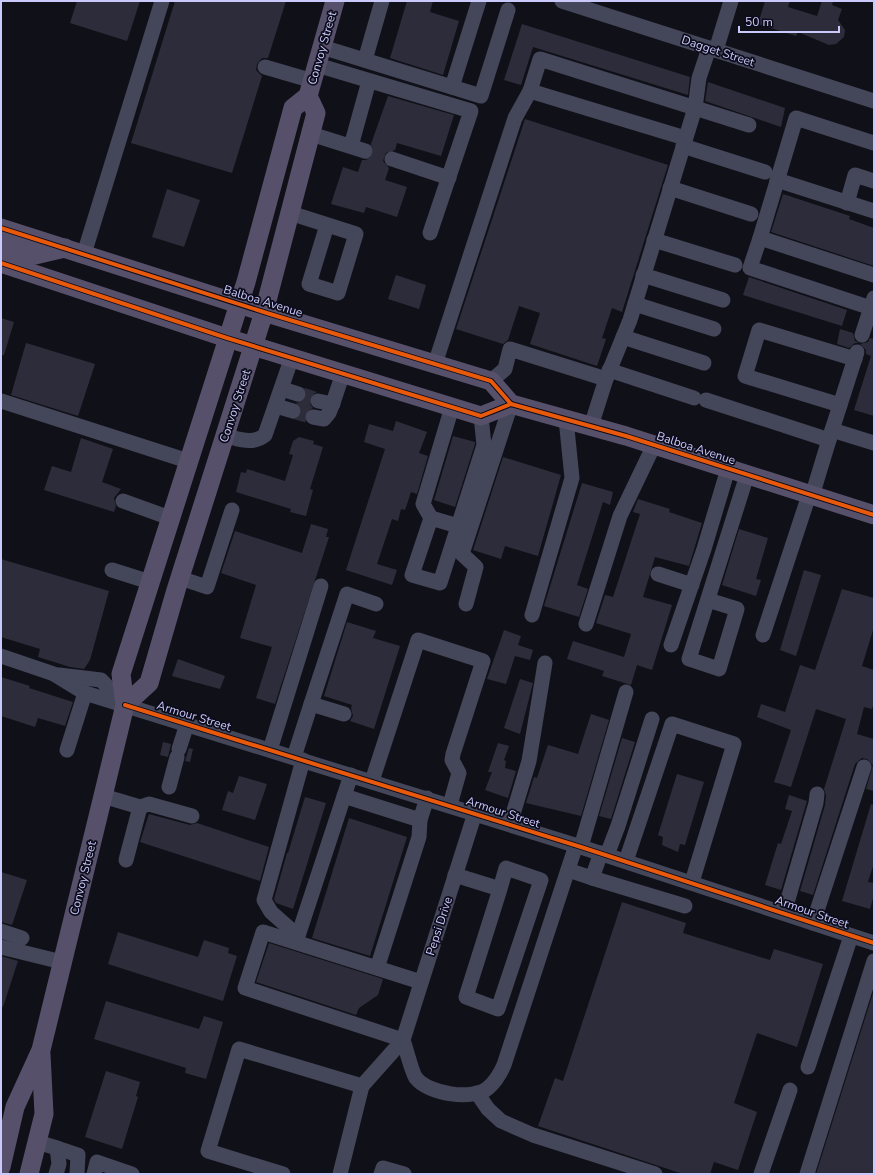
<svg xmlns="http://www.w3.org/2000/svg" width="875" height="1175" viewBox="0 0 875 1175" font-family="'Nunito Sans',sans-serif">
  <rect width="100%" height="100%" fill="#101018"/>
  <g fill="#2d2c3a">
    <path d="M77,1H140L127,41L70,23Z"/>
    <path d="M175,1H286L268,58H262L257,64L256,70L262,76L232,173L131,143Z"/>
    <path d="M407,1H433L430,12L459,21L443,75L390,58Z"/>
    <path d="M765,1H790L788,7L817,16L822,1H833L832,5L842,9L838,20L845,30L844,37L836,44L829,45L798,32L796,36L758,24Z"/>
    <path d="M522,24L690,77L688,95L533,47L521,85L504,80Z"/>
    <path d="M708,82L785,108L781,127L705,101Z"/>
    <path d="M388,96L454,115L441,156L397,143L395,150L386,153L383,161L389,168L385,180L407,187L397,217L366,207L364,213L331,204L343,167L358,172L362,160H367L373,154L374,149L371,144Z"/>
    <path d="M525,119L668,165L622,312L612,308L602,338L606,339L597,366L530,344L540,313L519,306L508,340L503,344L456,329Z"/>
    <path d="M167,189L200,200L184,247L152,237Z"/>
    <path d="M783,194L850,216L849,219L874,228V266L771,232Z"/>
    <path d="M396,275L426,285L419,309L388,299Z"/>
    <path d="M749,277L847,310L842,326L743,295Z"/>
    <path d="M1,318L14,322L4,355H1Z"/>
    <path d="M840,329L853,333L855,341L859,343H855L849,348L837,344Z"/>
    <path d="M870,338L874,339V416L854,410L871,356L866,354V350L860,344L868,342Z"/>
    <path d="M26,343L95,364L78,416L11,395Z"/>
    <path d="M305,388L317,392L312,395L309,399L310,404L313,408L306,412L305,420L298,418L301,414L302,409L296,403L304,401L306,397Z"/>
    <path d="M396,421L427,432L419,453L428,456L417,494L411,492L405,510L401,509L398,521L392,519L377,564L397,570L392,585L346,570L385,449L364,442L369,424L393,431Z"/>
    <path d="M453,436L475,442V444L455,507L434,500Z"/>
    <path d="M299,437L314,441L313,444L323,447L310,489L313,490L306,516L290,512L291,509L236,492L241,472L246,473L247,469L285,481L293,455L289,454L293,441Z"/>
    <path d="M81,438L113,449L102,482L121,489L114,498L116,506L114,512L44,490L52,466L71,472Z"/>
    <path d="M503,457L561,475L538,556L505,546L501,559L473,550Z"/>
    <path d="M582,483L613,492L610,505L603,502L577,585L588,589L579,617L544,606Z"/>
    <path d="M638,499L670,509L669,512L702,523L689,566L655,557L643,597L672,605L652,670L637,665L631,685L602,676L604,671L567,659L573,641L624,657L631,634L596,623L605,595L613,597L640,514L633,512Z"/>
    <path d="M311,524L328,529L326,537H329L275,704L256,698L272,647L240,638L256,585L221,573L235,531L302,553Z"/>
    <path d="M739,529L768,538L756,579L761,580L756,596L722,585Z"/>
    <path d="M1,559L109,591L90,660L84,669L70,667L38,657L40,649L1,637Z"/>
    <path d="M804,570L821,575L796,656L780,650Z"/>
    <path d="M842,589L874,598V627L862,666L874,670V703L872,709L864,707L857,734L874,739V791L866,789L873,765L867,759L862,758L855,764L813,895L800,891L825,805L826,795L824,789L846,719L816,709L791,787L774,782L791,730L757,717L761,704L785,712L800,665L815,670Z"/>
    <path d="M347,622L376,631L373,638L400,646L374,729L350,721L353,716L351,708L352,705L324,696Z"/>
    <path d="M504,630L521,636L518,645L533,650L530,660L515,656L506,684L487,679Z"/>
    <path d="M178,659L225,676L220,689L172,676Z"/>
    <path d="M1,677L30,686L29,688L73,702L65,726L38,718L35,727L1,716Z"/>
    <path d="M520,679L533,683L520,734L504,728Z"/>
    <path d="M591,714L609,720L581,816L526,803L534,777L537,778L548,745L578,754Z"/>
    <path d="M622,738L635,742L611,819L599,816Z"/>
    <path d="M163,742L171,744L168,757L160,755Z"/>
    <path d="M498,743L509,746L504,760L506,761L505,768L516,771L508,798L485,790L492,772H488Z"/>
    <path d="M189,748L193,749L190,762L185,761Z"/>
    <path d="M677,774L704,782L685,845L680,844L678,852L662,845L663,837L658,835Z"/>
    <path d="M239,776L267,784L255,820L222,810L228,791L233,793Z"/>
    <path d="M789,795L807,801L781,890L765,885L778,843L781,844L792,811L785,809Z"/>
    <path d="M305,797L326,803L293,909L276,903L274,899L287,853H288Z"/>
    <path d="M871,804L874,805V863L868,882L874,883V895L870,909L842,901Z"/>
    <path d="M149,814L190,825L197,823L269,847L260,881L140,842Z"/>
    <path d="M349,818L407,837L370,956L312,938Z"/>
    <path d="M1,872L27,880L12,925L1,922Z"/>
    <path d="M622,902L686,923L683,933L770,960L774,949L823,964L797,1047L757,1033L734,1103L757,1112L738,1170L714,1162L710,1174H683L538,1126L555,1078L563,1081Z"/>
    <path d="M118,932L198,957L204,940L229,948L228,953L237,956L223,1001L108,964Z"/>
    <path d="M269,943L383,979L378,995L359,1008L356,1015L256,982Z"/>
    <path d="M1,956L18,961L3,1007L1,1006Z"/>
    <path d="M873,993L874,1174H816Z"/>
    <path d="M106,1001L199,1029L204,1016L223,1022L206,1079L185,1073L186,1068L94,1039Z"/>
    <path d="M106,1071L140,1082L136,1096L138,1097L122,1149L85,1137Z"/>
  </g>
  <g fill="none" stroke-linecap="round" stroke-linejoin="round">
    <g stroke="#2c2c3a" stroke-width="15" stroke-dasharray="15 8" stroke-linecap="butt">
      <path d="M365,151L392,159"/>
      <path d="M298,394L318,401"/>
      <path d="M293,411L313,417"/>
    </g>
    <g stroke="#444659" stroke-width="15">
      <path d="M562,1L874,101"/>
      <path d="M322,47L481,96L508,10"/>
      <path d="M716,50L731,1"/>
      <path d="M365,60L382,1"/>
      <path d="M317,65L471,111L430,233"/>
      <path d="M265,67L313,81"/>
      <path d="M452,87L479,1"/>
      <path d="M311,134L365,151"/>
      <path d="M685,138L530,91L540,59L749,125"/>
      <path d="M351,146L369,81"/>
      <path d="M683,146L765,172"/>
      <path d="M392,159L449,178"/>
      <path d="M777,180L874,211"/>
      <path d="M670,188L751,214"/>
      <path d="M847,203L855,175L874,181"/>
      <path d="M290,213C312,220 334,227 356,234L338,293L309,284L327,225"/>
      <path d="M760,238L796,118L874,143"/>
      <path d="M654,240L735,265"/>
      <path d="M84,254L162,1"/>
      <path d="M643,275L723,300"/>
      <path d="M874,275L760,238L750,268L874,309"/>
      <path d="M635,304L714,329"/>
      <path d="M862,335L874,298"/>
      <path d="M623,337L704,363"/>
      <path d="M435,364L515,118L530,91"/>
      <path d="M609,370L694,398"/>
      <path d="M491,381L505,369L510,349L606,379"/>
      <path d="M282,389L298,394"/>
      <path d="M706,400L829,440"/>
      <path d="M1,401L188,461"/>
      <path d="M318,401L333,404"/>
      <path d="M840,405L745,376L759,330L855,359"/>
      <path d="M276,406L293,411"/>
      <path d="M313,417L324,419L329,413L334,400L343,373"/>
      <path d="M591,426L606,379L630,320L695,108L699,78L709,48"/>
      <path d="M832,430L857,352"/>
      <path d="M226,436C239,439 253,445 265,435L292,357"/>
      <path d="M812,496L832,430L874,443"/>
      <path d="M123,501L170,518"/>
      <path d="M431,518L423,504L452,407"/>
      <path d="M458,526L431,518L412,575L440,583L484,445L481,416"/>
      <path d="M112,570L150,582"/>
      <path d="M658,574L692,585"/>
      <path d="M180,578L207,587L232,510"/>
      <path d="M708,600L737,609L719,669L689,659L747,475"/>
      <path d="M466,604L476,567L462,554L511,404"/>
      <path d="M532,615L572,478L566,419"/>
      <path d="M586,624L620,516L654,445"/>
      <path d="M763,635L809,495"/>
      <path d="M671,645L704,549L728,469"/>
      <path d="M1,656L54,674L85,693L581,847L874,943"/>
      <path d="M59,675L101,680L124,704"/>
      <path d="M311,704L347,594L376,604"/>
      <path d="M179,749L187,724"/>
      <path d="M67,750L85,693"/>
      <path d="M270,750L321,586"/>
      <path d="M294,757L311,704L344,714"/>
      <path d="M303,760L264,900L271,912L298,936L351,775"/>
      <path d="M372,781L418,640L483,661L453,754L452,760L459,773L450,805"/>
      <path d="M169,787L177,757"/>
      <path d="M103,796L140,807L126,860"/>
      <path d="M344,796L420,820"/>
      <path d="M140,807L149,804L192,816"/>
      <path d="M510,824L529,761L545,663"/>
      <path d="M581,847L626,692"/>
      <path d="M607,855L618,826L652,719"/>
      <path d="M626,861L672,724L734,744L692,882"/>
      <path d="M568,870L592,878L601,853"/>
      <path d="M455,875L500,889L506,868L541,880L498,1009L466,997L500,889"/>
      <path d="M592,878L685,906"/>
      <path d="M784,913L816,803L817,794"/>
      <path d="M813,923L864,767"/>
      <path d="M1,931L22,938"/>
      <path d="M1,947L62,962"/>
      <path d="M379,962L419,837L420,820L427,798"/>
      <path d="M403,1040L245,988L263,932L421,982"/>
      <path d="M403,1040C406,1048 412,1073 416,1078C428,1094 473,1101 488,1088C495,1082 500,1074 504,1065L576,845"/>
      <path d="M808,1067L851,936"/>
      <path d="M477,1093L488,1109L501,1121L533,1135L655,1174"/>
      <path d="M37,1142L57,1148L59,1164L56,1174"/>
      <path d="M57,1148L78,1155L77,1174"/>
      <path d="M94,1174L97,1162L132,1174"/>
      <path d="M283,1174L208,1151L239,1049L362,1086"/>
      <path d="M340,1174L362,1086L403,1040L475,813"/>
      <path d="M381,1174L383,1168L404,1174"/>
      <path d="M761,1174L790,1090"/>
      <path d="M807,1174L874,961"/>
    </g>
    <g stroke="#57506a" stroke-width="19">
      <path d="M1,228L270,314L491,381L511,404L626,436L874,515"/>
      <path d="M1,245L35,255L65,248"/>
      <path d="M1,263L227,338L481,416L511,404"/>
      <path d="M125,705L149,683L176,590L264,312L316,113L308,96"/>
      <path d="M1,1167L15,1107L41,1050L103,796L125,705L121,674L246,282L293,108L308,96L335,1"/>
      <path d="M29,1174L44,1114L41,1054"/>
    </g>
    <defs>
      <g id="cycleway">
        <path d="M1,228L270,314L491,381L511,404L626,436L874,515"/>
        <path d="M1,263L227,338L481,416L511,404"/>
        <path d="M125,705L581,847L874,943"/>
      </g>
    </defs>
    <use href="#cycleway" stroke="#0d0c1b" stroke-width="6"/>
    <use href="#cycleway" stroke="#e8590c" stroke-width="4"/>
  </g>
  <g text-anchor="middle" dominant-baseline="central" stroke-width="3.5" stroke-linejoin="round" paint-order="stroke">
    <g font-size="12" fill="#cac9fc" stroke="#0d0c1b">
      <text transform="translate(322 48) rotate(-74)">Convoy Street</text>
      <text transform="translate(718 51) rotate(18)">Dagget Street</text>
      <text transform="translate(263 301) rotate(17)">Balboa Avenue</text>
      <text transform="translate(235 406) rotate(-72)">Convoy Street</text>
      <text transform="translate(696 448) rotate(18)">Balboa Avenue</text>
      <text transform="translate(194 716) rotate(17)">Armour Street</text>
      <text transform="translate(503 812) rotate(18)">Armour Street</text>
      <text transform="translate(83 878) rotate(-76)">Convoy Street</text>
      <text transform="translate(812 912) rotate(19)">Armour Street</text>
      <text transform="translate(439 926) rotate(-72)">Pepsi Drive</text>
    </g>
  </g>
  <rect width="875" height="1175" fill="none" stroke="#cac9fc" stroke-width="4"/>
  <path d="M739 26v6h100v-6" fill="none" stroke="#cac9fc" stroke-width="2"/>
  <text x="745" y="26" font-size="12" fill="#cac9fc" stroke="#0d0c1b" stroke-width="3" paint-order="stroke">50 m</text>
</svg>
